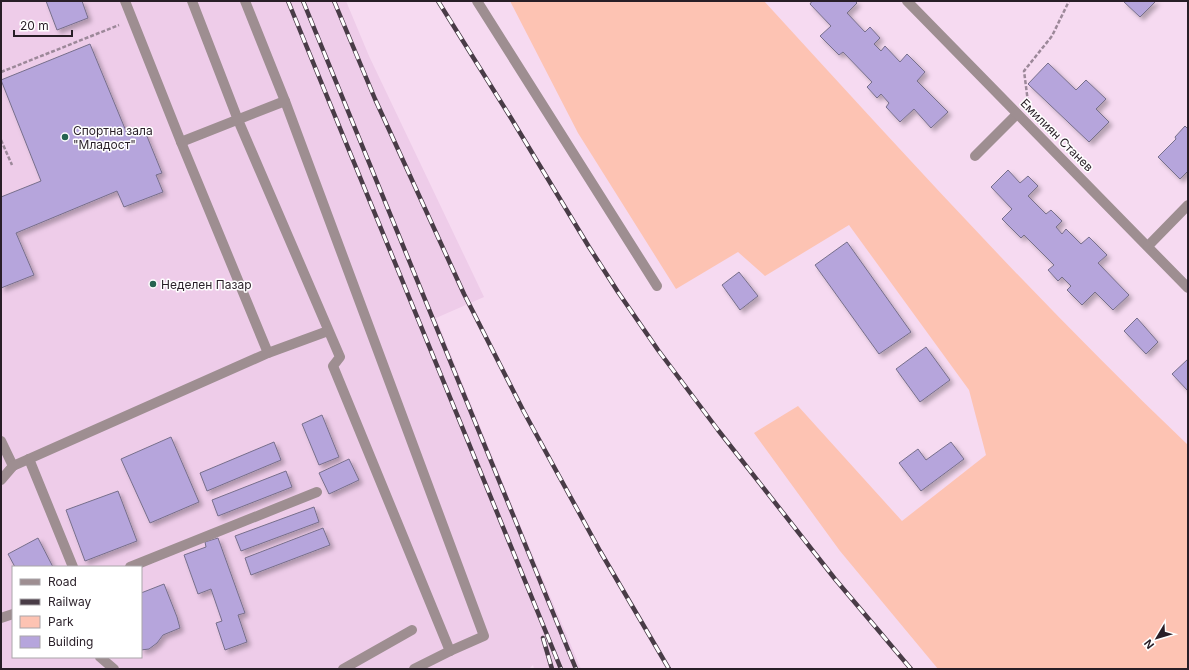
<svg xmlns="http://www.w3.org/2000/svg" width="1189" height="670" viewBox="0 0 1189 670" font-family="Inter,sans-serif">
  <defs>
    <filter id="shadow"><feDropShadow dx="3.5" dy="3.5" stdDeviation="2" flood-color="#0004"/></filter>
  </defs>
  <rect width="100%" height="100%" fill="#f6daf1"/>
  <path fill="#eecce9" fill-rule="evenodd" d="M1,1H346L369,56L484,297L436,318L523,532L581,669H534L533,665L529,669H1ZM13,567H141V657H13Z"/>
  <path fill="#fdc3b3" d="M510,1H764C902,152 1040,304 1188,445V669H938L840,551L754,433L798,406L902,521L986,455L969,390L849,225L765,276L738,252L676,289L578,133Z"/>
  <g fill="#b6a5dc" stroke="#776f8b" filter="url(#shadow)">
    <path d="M46,1H82L88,18L57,30Z"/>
    <path d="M812,1H855L857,3L847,13L865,32L870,27L880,38L874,44L881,51L885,46L900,62L907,54L925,72L917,81L948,112L931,128L914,109L900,122L886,107L889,103L881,94L877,98L867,87L872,82L843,52L839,55L820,36L831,26L810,4Z"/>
    <path d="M1123,1H1156L1140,17Z"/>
    <path d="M90,44L128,136L144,129L162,173L156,175L163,192L124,207L117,191L16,233L34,275L1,288V197L41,181L1,80Z"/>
    <path d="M1048,63L1076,90L1086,80L1106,99L1096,109L1109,122L1089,142L1028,84Z"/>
    <path d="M1185,126L1187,128L1188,127V171L1180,179L1158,157L1176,139L1175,137Z"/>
    <path d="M1008,170L1020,183L1028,176L1038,186L1028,196L1046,214L1051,210L1062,221L1056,227L1062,234L1066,229L1081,244L1089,237L1107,255L1098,263L1129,295L1113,310L1095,292L1082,305L1067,290L1071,286L1062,277L1058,281L1048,270L1054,265L1024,235L1021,238L1002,219L1012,209L991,187Z"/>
    <path d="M847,242L911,332L879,354L815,265Z"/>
    <path d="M739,272L758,296L740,310L722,285Z"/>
    <path d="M1137,318L1158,342L1146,354L1124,331Z"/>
    <path d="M926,347L950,380L920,402L896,369Z"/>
    <path d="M1188,359V391L1172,374Z"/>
    <path d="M322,415L339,457L319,465L302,424Z"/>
    <path d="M171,437L199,502L150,523L121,459Z"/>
    <path d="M274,442L281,460L207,491L200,473Z"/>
    <path d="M951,442L964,459L921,491L899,463L918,449L926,460Z"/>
    <path d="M349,459L359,480L329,494L319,473Z"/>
    <path d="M286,471L292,487L218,516L212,500Z"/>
    <path d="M118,491L137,541L85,561L66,510Z"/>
    <path d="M314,507L319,522L241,551L235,536Z"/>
    <path d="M323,528L330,545L251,575L245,558Z"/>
    <path d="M38,538L53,567H15L8,554Z"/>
    <path d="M218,538L245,613L238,615L247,642L225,650L216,623L222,621L211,589L198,594L184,555L206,547L205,542Z"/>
    <path d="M164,584L177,617L180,628L163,635L157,643L149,649L141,650V593Z"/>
  </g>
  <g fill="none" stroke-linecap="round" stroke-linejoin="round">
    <g stroke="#9c8899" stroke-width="2.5" stroke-dasharray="4 2" stroke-linecap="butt">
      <path d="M1,72L119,25"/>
      <path d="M1028,102L1024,71L1052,36L1069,1"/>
      <path d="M1,140L12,165"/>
    </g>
    <g stroke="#9e8e91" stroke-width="10">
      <path d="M125,1L181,142L268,353"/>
      <path d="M192,1L238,120L340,357L333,366L450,651"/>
      <path d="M245,1L285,101L484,636L450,651L414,669"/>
      <path d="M477,1L657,286"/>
      <path d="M181,142L285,101"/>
      <path d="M975,156L1017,114"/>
      <path d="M1,441L13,466"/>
      <path d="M29,459L73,567"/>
      <path d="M1,480L13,466L268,353L328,331"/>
      <path d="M130,567L317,492"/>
      <path d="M1,618L13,614"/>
      <path d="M100,657L114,669"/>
      <path d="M343,669L412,630"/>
    </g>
    <g stroke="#9e8e91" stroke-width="10">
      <path d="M907,1L1188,288"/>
      <path d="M1148,246L1188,205"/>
    </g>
    <defs>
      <g id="rail">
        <path d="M288,1L561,669"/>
        <path d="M303,1L576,669"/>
        <path d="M334,1L375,99L464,294L524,412L600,551L669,669"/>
        <path d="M438,1L511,118L589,247L618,292L658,350L718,430L835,579L911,669"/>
        <path d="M543,638L552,669"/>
      </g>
    </defs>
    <use href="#rail" stroke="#493c47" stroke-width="4.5"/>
    <use href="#rail" stroke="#fff" stroke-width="3" stroke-dasharray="9" stroke-linecap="butt"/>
  </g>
  <g fill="#256350" stroke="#fff" stroke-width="1.5">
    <circle cx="65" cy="137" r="4"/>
    <circle cx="153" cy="284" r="4"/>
  </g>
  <g text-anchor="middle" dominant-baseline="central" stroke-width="3" stroke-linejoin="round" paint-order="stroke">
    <g font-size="12" fill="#281e27" stroke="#fff" text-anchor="start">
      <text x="73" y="130">Спортна зала<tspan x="73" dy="14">"Младост"</tspan></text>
      <text x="161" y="284">Неделен Пазар</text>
    </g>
    <g font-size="12" fill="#281e27" stroke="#fff">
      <text transform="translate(1057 135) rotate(45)">Емилиян Станев</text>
    </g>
  </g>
  <rect width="1189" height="670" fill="none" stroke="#281e27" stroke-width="4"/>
  <rect x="12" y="566" width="130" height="92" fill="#ffffff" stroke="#a9a5a9"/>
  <rect x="20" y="579" width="20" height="6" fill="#9e8e91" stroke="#a9a5a9"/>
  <text x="48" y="586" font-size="12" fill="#281e27">Road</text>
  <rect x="20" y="599" width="20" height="6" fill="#493c47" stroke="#a9a5a9"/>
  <text x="48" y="606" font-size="12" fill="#281e27">Railway</text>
  <rect x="20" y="616" width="20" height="12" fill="#fdc3b3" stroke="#a9a5a9"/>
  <text x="48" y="626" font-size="12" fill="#281e27">Park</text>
  <rect x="20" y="636" width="20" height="12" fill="#b6a5dc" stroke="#a9a5a9"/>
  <text x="48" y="646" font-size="12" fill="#281e27">Building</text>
  <g transform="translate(1157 638) rotate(232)" stroke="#ffffff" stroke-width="3" paint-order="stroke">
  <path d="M0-3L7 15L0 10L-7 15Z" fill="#281e27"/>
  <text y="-6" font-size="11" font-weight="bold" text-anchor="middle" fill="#281e27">N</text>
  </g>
  <path d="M14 30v6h58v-6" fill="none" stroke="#281e27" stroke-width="2"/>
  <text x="20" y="30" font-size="12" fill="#281e27" stroke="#ffffff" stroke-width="3" paint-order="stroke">20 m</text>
</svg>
